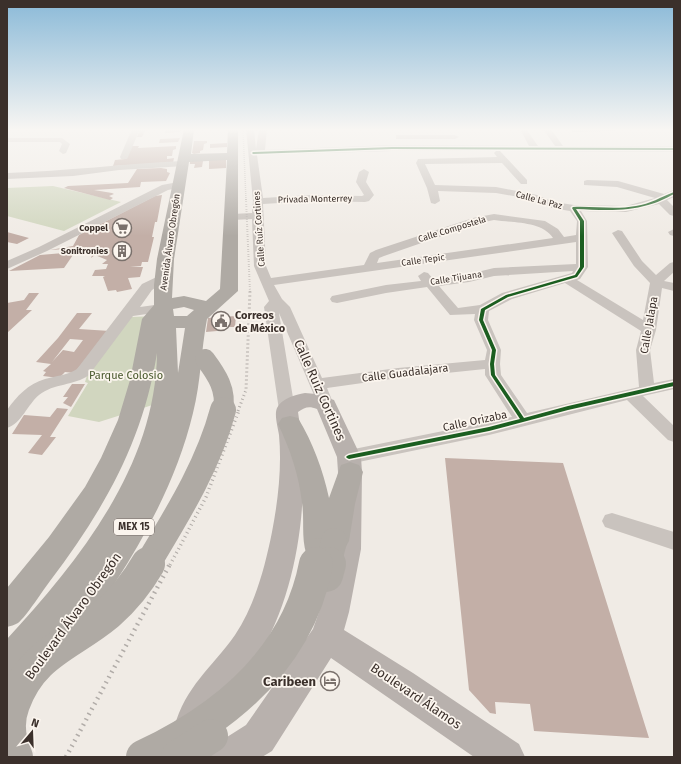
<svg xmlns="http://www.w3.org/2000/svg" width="681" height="764" viewBox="0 0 681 764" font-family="'Fira Sans',sans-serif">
  <rect width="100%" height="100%" fill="#f0ebe5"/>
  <g fill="#d1d6bf">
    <path d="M53,186L121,202L64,231L7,216V188Z"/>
    <path d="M156,316L165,401L99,422L68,416L88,383L85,382L92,359L131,317Z"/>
  </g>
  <g fill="#c3afa7" fill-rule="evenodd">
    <path d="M140,129H146L142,137H137Z"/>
    <path d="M166,129H181L180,132L165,133Z"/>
    <path d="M180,138L178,142L159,143L160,139Z"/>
    <path d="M194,141H207V143L204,144L203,150L200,151V153L194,154L192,153Z"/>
    <path d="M227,143V147L210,148V144Z"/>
    <path d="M132,146H139L138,148L176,146V149L173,150L172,156H167V159L174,158L173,163L113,166L115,160L125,159Z"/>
    <path d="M226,157V168L209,169V158Z"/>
    <path d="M190,161H203L202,167L194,168L195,164H190Z"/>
    <path d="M161,168L167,169V172L170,173L166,181L141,182L140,187L94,190L112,193L114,194L109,196L113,198L110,200L64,188L68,186L128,183L137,169Z"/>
    <path d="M162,195L157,222H155L152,237H154L148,262H142L141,266L130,267H143L140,277L128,278L132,289L117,292L116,290L108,291L103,277L105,276H92L95,270L106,269L108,264H102L107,260L95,255L91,258L95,247L50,250L73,246L79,235L155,196Z"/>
    <path d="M7,232L29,238L17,244L7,242Z"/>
    <path d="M75,252L64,268L9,271L40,255Z"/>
    <path d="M29,293H39L26,310H32L7,333V303L24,300Z"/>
    <path d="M77,313H92L79,329L110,331L74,373L65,372L59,378L43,376L46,372L43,371L51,364L36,362L58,338ZM70,339L83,340L74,352L63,350L52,362Z"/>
    <path d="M236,316L235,327H225V324H217V331L206,332L208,318Z"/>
    <path d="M72,384H85L71,407L63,403L68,397H63Z"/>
    <path d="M57,408L68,409L50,437H56L42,455L28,453L42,435L12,434L24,415L50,417Z"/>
    <path d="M445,458L563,463L649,738L534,731L530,704L495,702L496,714L490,713L469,690Z"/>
  </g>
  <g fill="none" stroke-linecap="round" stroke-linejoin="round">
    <g fill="#c9c3be" fill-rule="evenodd">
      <path d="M132,129H140L128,157L127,159H121L120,157Z"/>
      <path d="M246,129H254L256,149L259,129H267L265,150L392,145L529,146L520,129H526L538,146H555L543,129H551L563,146H674V152L500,151L527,180V184H521L502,163L425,164L435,185L496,187L537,195L554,202L574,205L626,206L655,198L617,187L584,185V181L587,180L618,181L664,194L674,190V197L667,200L674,207V216L670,215L659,204L626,212L581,211L587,221L588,267L580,279L577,280L643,320L650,283L634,266L612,233L618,230L622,231L642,261L656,275L670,263L674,262V272L664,281L674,283V291L662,288L656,330L650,350L654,383L674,379V389L643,396L674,426V442L668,440L627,400L489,435L349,464L342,462L340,457L342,452L349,450L512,417L485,375V369L398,378L327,388L334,405L332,409L326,411L320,409L279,313L295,410L293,414L287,416L281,414L279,410L264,307L269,301L254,266L252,219L232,220L227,217L232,214L252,213L253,201ZM392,151H496L494,153L497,157L418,159L416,163L427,188L431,203L435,204L440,201L438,191L496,193L530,199L552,208L570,211L577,221L576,235L564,237L558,229L545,221L494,214L473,218L376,250L370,253L364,265L271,278L266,266L263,204L311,201L365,202L369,201L374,195L366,182L369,172L364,169L359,172L356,182L364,195L362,196L311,195L263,198L257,155ZM494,220C513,223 542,221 553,238L377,263L379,258L384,256L479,223ZM576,242V264L494,268L469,274L433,279L428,273L424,272L418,276L421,281L386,285L337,295L332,296L330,299L332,302L337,303L386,293L427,287L450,315L475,314L474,320L487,350L485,360L398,368L322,378L290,307L282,299L274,285ZM573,271L572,273L502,293L480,305L458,308L439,286L469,282L494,276ZM565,283L641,331L636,350L639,387L527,413L501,375L500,364L501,350L488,320L489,311L512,299Z"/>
      <path d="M572,129H617L613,131L575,132H572Z"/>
      <path d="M396,135H455L459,137L455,139H396Z"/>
      <path d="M7,138H62L70,144L66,153L63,154L59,151L62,144L60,142H7Z"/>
      <path d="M182,161L186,164L185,166L119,170L73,176L7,179V173C66,171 123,164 182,161Z"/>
      <path d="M178,182L183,185L181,187L168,190L47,251L7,269V261L39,247L162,185Z"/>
      <path d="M674,229V236L670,235L668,232Z"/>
      <path d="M163,274L167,275L169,278L152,290L140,307L162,304L167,305L169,308L167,311L133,316L89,375C74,386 54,383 39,395C28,404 21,424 7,428V410C17,396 28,384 45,379C56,376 68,375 77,369L142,284Z"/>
      <path d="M612,513L674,532V550L605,527L602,521L605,515Z"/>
    </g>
    <path fill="#b8b1ad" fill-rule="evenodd" d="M305,393L316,394L334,400L361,457L362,472L361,549L349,612L344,630L413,673L519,744L525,757H474L331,658L272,751L262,757H210L216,744L246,725L313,629L319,612L333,549L338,472L337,457L317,409C309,406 305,407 298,412C311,490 300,588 258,657C245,678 224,695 213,718C209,725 208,733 205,741L192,746L179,741L174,728C186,685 211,669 235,635C255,605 265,567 272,532C278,501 282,467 279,435C278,428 274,415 277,408C282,398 295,395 305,393Z"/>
    <g fill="#afaaa4" fill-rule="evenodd">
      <path d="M184,129H194L191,154L227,153L228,129H238V291L207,319C201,350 201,382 193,413C172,501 120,579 68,651L56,656L44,651L43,648L19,676L7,681V639C79,561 156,465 157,353C143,442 103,511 50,581C43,590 26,617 18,623C15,625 10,626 7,627V588L49,537L85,487L101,458L118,420L130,380L142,319L154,305V285L157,259ZM227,160L220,289L206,301L184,296L172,298L174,259L189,162ZM184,307L194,310L187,316H174L173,309ZM176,328H185L178,373Z"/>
      <path d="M290,416L298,418C313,443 323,470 329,498L341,465L350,462L359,465L363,472L355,504L349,541L344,550L333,553L329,560L319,564L309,560C300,543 305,521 302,503C299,475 290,449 278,424L282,418Z"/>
    </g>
    <path stroke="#b1aca8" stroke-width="1.5" stroke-dasharray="0.5 1.5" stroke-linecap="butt" d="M243,129L246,200"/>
    <path stroke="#b1aca8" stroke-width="2" stroke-dasharray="0.5 2" stroke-linecap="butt" d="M246,199L250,292"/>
    <path stroke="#b1aca8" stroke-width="3" stroke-dasharray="1 3" stroke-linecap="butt" d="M238,411L246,390L250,291"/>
    <path stroke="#b1aca8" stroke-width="3.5" stroke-dasharray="1 3.5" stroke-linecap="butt" d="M170,565L206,497L239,410"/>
    <path stroke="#b1aca8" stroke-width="4.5" stroke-dasharray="1.5 4.5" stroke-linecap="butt" d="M66,757L170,564"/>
    <path stroke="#afaaa4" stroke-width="20" d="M205,359C217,375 227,390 223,411"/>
    <g stroke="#afaaa4" stroke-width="26">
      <path d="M147,565C177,515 208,466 223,410"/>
      <path d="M316,565L319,551"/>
      <path d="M328,565L334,541"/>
    </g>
    <g stroke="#afaaa4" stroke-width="34">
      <path d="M326,575L329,564"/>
      <path d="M16,757C8,739 6,722 13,704C32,652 70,645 108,613C124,599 137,583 148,564"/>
      <path d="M143,757C226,718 298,658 316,564"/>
      <path d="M178,757L211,736"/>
    </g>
    <defs>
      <g id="cycleway">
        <path d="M392,147L674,148V150L392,149L253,154L252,153L253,152Z"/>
        <path d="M674,192V194C666,198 657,203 648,205C625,212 600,210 576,209L584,221V267L577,277L508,297L485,310L483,320L496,350L494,364L495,375L524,418L568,406L674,382V386L568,410L489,431L349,459L347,458L346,457L347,456L349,455L489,427L520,419L491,375L490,364L492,350L479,320L481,309L506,295L575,275L580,267V221L572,208L573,207C594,206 615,210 636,206C650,204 661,197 674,192Z"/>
      </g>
    </defs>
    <use href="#cycleway" stroke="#fbf5ee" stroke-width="3"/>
    <use href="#cycleway" fill="#1b5e20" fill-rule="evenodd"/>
  </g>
  <linearGradient id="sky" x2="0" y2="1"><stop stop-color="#8bbad8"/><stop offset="0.55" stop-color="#f8f6f3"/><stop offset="1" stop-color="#f8f6f3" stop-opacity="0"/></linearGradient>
  <rect width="681" height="236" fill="url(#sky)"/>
  <defs>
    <symbol id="supermarket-ring" viewBox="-11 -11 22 22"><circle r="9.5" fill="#fbf5ee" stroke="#7a716c" stroke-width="1.5"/><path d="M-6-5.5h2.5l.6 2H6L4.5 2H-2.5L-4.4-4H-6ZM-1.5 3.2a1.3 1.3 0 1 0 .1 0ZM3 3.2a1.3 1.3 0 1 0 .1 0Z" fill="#7a716c"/></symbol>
    <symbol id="building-ring" viewBox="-11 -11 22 22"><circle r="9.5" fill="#fbf5ee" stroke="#7a716c" stroke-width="1.5"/><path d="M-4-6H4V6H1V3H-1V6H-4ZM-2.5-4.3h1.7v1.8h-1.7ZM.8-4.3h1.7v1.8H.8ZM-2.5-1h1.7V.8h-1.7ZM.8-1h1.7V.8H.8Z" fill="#7a716c"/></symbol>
    <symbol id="civic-ring" viewBox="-11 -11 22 22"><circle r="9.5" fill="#fbf5ee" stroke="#7a716c" stroke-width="1.5"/><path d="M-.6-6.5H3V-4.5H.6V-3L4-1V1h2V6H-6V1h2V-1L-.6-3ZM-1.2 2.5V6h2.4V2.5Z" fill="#7a716c"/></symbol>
    <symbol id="hotel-ring" viewBox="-11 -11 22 22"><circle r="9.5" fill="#fbf5ee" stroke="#7a716c" stroke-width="1.5"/><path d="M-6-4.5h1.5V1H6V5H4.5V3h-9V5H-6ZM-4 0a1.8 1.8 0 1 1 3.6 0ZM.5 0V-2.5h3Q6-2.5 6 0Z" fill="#7a716c"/></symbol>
  </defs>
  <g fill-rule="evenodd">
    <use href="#supermarket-ring" x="111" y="217" width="22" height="22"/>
    <use href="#building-ring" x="111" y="240" width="22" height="22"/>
    <use href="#civic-ring" x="210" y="310" width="22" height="22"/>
    <use href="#hotel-ring" x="319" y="670" width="22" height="22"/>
  </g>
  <g text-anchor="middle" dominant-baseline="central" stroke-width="3.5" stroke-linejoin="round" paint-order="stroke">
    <g font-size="9" fill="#3b302b" stroke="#fbf5ee">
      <text transform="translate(315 199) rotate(-1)">Privada Monterrey</text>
      <text transform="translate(539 200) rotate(15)">Calle La Paz</text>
      <text transform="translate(259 229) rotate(-94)">Calle Ruíz Cortines</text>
      <text transform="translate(452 229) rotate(-17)">Calle Compostela</text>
      <text transform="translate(170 242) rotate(-82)">Avenida Álvaro Obregón</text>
      <text transform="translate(423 260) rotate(-8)">Calle Tepic</text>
      <text transform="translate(456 278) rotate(-9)">Calle Tijuana</text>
    </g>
    <g font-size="9" font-weight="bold" fill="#3b302b" stroke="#fbf5ee" text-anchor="end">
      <text x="108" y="228">Coppel</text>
      <text x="108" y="251">Sonitronies</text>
    </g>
    <rect fill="#fbf5ee" stroke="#756b66" stroke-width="1" x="114" y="519" width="40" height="16" rx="3"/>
    <g font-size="10" font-weight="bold" fill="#3b302b">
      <text x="134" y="527">MEX 15</text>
    </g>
    <g font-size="11" font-weight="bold" fill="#3b302b" stroke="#fbf5ee" text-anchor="start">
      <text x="235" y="315">Correos<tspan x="235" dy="13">de México</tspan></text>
    </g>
    <g font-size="11" fill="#3b302b" stroke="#fbf5ee">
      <text transform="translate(649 325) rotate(-80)">Calle Jalapa</text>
      <text transform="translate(405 373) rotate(-7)">Calle Guadalajara</text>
      <text transform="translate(475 421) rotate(-12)">Calle Orizaba</text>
    </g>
    <g font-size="11" fill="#4a5a2e" stroke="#fbf5ee">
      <text x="126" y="375">Parque Colosio</text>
    </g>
    <g font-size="13" fill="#3b302b" stroke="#fbf5ee">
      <text transform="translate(320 390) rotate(66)">Calle Ruiz Cortines</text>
      <text transform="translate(73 616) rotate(-54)">Boulevard Álvaro Obregón</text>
      <text transform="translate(416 696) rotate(34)">Boulevard Álamos</text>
    </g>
    <g font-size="13" font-weight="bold" fill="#3b302b" stroke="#fbf5ee" text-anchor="end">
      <text x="316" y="681">Caribeen</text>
    </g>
  </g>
  <rect width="681" height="764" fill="none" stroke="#3b302b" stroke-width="16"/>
  <g transform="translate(32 732) rotate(19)" stroke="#fbf5ee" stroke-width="3" paint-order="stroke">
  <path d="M0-3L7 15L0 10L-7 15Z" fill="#3b302b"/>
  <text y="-6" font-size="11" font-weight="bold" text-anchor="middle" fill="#3b302b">N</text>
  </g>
</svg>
